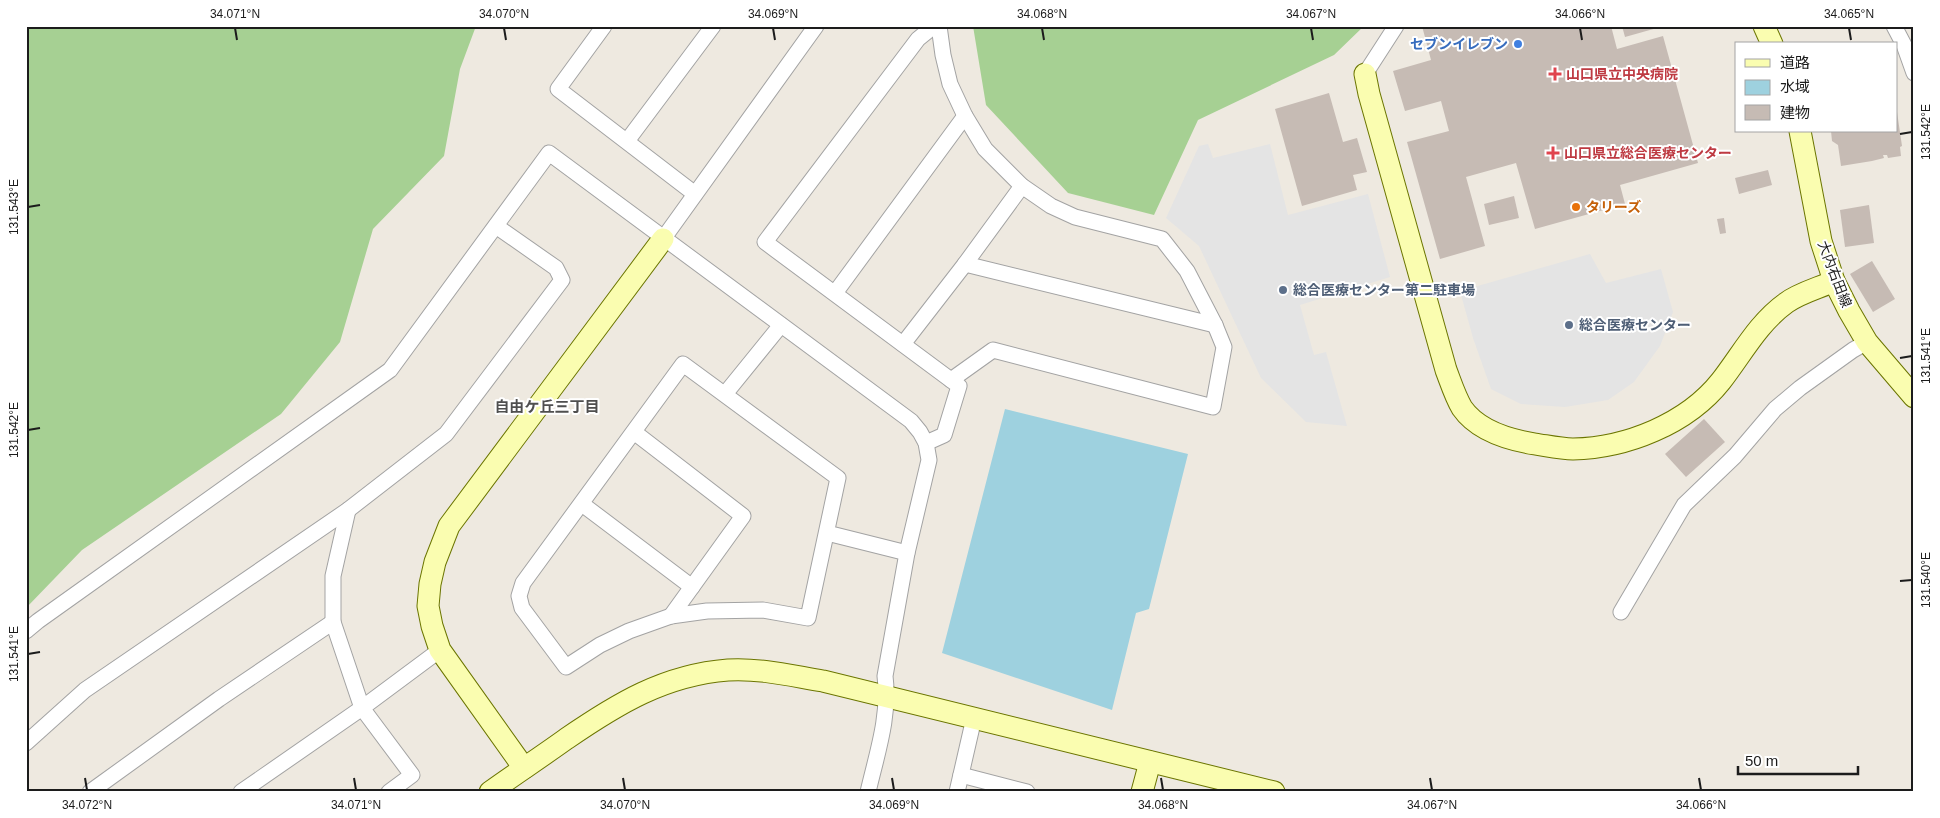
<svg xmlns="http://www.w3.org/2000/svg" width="1940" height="818" viewBox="0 0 1940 818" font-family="Helvetica,'Noto Sans JP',sans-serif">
  <rect width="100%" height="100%" fill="#eee9e0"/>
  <g fill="#a6d093">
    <path d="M26,26H476L460,69L444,156L373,229L340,342L281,414L82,550L26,608Z"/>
    <path d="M973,26H1364L1334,55L1198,120L1154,215L1068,193L986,105Z"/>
  </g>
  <g fill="#e4e4e4">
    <path d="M1208,144L1213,158L1270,144L1288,215L1368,194L1390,277L1300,305L1314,355L1326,352L1347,426L1306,422L1261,378L1199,246L1166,218L1199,146Z"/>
    <path d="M1590,254L1606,283L1661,269L1673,312L1660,346L1634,382L1608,400L1565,407L1521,404L1491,389L1473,338L1460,291Z"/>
  </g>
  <path fill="#9ed1df" d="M1005,409L1188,454L1149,609L1136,613L1112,710L942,653Z"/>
  <g fill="#c6bbb4">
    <path d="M1422,26H1611L1617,49L1663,36L1698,163L1620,185L1625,204L1535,229L1516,163L1466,177L1485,246L1440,259L1407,142L1449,131L1441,101L1405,111L1393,71L1431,60Z"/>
    <path d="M1622,26H1657V28L1625,37Z"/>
    <path d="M1329,93L1343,142L1357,138L1367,172L1353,175L1357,190L1302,206L1275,109Z"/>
    <path d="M1897,112L1902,146L1900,147L1901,156L1888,158L1887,155H1883L1884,158L1872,161L1841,166L1838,145L1832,141L1831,131H1896Z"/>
    <path d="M1768,170L1772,185L1739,194L1735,178Z"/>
    <path d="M1514,196L1519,218L1489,225L1484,204Z"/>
    <path d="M1869,205L1874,243L1845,247L1840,210Z"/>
    <path d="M1724,218L1726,233L1720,234L1717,219Z"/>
    <path d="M1872,261L1895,299L1873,312L1850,274Z"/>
    <path d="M1704,419L1725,442L1686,477L1665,454Z"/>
  </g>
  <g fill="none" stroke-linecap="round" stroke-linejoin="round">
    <defs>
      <g id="street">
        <path d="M604,26L558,89L695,194"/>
        <path d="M939,26L943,55L950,84L965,116L985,149L1022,186L1051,206L1075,217L1162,239L1187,271L1215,325L1224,347L1213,407L993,350L951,380"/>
        <path d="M1894,26L1904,45L1914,73"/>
        <path d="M1365,74L1396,26"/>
        <path d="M627,141L713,26"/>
        <path d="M663,239L816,26"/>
        <path d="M965,264L1215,325"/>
        <path d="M835,293L965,116"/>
        <path d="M903,344L965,264L1022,186"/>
        <path d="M683,364L838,478L808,618L763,610L707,611L671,616L629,631L600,645L566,667L522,608L519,596L523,583Z"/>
        <path d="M725,394L781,325"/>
        <path d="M634,432L743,516L671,616"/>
        <path d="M926,443L944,435L959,386L765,242L918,39L934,26"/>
        <path d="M582,504L692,587"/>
        <path d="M348,510L333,576V622L362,708L412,775L389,792"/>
        <path d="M827,533L907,553"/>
        <path d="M1621,612L1684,505L1735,456L1775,409L1800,388L1853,350L1867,342"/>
        <path d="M26,631L38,621L390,370L549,153L911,421L920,432L926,443L929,460L907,553L885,676C890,716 877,753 868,792"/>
        <path d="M26,743L85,690L348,510L446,434L562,280L556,268L496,226"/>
        <path d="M961,775L1027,792"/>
        <path d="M90,792L219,699L333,622"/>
        <path d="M241,792L362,708L440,650"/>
        <path d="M957,792L974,718"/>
      </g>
      <g id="secondary">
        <path d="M1764,26L1772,44"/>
        <path d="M1365,74L1369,94L1446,370C1451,383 1455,396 1462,408C1478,431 1510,440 1535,444C1548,446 1561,449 1573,449C1626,448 1687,424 1721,381C1742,354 1758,323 1786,303C1799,293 1819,288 1834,281"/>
        <path d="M1800,131L1821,241L1834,281L1849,311L1867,342L1914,397"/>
        <path d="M524,768L440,650L432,626L428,606L430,584L435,562L449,526L663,239"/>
        <path d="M490,792C515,774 541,757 566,739C617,704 664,675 728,670C760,668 792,676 823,681L1274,792"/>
        <path d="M1142,792L1150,762"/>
      </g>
    </defs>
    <use href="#street" stroke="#a3a3a3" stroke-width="17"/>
    <use href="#secondary" stroke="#6b7500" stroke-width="23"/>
    <use href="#street" stroke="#fff" stroke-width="15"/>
    <use href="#secondary" stroke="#fafdb0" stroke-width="21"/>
  </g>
  <path fill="none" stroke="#1c1c1c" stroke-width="2" d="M235,28L237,40M504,28L506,40M773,28L775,40M1042,28L1044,40M1311,28L1313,40M1580,28L1582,40M1849,28L1851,40M1900,134L1912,132M28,207L40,205M1900,358L1912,356M28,430L40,428M1900,581L1912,580M28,654L40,652M85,778L87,790M354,778L356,790M623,778L625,790M892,778L894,790M1161,778L1163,790M1430,778L1432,790M1699,778L1701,790"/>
  <circle fill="#3f7fe0" stroke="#fff" stroke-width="2" cx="1518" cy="44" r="5"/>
  <g fill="#e0444e" stroke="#fff" stroke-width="2">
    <path d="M1552.5 66.5h5v5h5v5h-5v5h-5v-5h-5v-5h5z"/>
    <path d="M1550.5 145.5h5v5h5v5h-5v5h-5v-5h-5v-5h5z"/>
  </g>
  <circle fill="#e8710a" stroke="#fff" stroke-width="2" cx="1576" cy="207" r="5"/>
  <g fill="#5c6f8a" stroke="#fff" stroke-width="2">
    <circle cx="1283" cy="290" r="5"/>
    <circle cx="1569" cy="325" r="5"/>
  </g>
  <g text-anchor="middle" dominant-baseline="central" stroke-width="4" stroke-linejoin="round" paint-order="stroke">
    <g font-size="14" font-weight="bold" fill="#366cbe" stroke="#fff" text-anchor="end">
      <text x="1508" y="44">セブンイレブン</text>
    </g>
    <g font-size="14" font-weight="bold" fill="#be3a42" stroke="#fff" text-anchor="start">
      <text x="1566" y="74">山口県立中央病院</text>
      <text x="1564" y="153">山口県立総合医療センター</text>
    </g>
    <g font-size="14" font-weight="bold" fill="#c56008" stroke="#fff" text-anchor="start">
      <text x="1586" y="207">タリーズ</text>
    </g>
    <g font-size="14" fill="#1c1c1c" stroke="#fff">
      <text transform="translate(1835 274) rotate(69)">大内右田線</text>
    </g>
    <g font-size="14" font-weight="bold" fill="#4e5e75" stroke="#fff" text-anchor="start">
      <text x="1293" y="290">総合医療センター第二駐車場</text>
      <text x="1579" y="325">総合医療センター</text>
    </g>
    <g font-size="15" font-weight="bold" fill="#4f4f4f" stroke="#fff">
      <text x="547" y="406">自由ケ丘三丁目</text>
    </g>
  </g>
  <rect width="1940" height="818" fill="none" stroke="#ffffff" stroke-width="55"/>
  <rect x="1735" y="42" width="162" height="90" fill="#ffffff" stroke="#a4a4a4"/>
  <rect x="1745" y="59" width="25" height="8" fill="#fafdb0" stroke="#a4a4a4"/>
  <text x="1780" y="68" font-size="15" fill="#1c1c1c">道路</text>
  <rect x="1745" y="80" width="25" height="15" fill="#9ed1df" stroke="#a4a4a4"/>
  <text x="1780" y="92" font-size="15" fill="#1c1c1c">水域</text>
  <rect x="1745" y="105" width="25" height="15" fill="#c6bbb4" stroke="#a4a4a4"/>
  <text x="1780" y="118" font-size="15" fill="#1c1c1c">建物</text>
  <path d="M1738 766v8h120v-8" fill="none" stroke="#1c1c1c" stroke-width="2.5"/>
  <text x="1745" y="766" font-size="15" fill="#1c1c1c" stroke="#ffffff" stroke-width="4" paint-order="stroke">50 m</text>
  <rect x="28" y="28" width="1884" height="762" fill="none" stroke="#1c1c1c" stroke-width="2"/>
  <g font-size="12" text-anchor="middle" fill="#1c1c1c">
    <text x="235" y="18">34.071°N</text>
    <text x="504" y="18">34.070°N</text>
    <text x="773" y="18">34.069°N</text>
    <text x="1042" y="18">34.068°N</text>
    <text x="1311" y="18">34.067°N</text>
    <text x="1580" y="18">34.066°N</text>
    <text x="1849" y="18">34.065°N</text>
    <text transform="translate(1926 132) rotate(-90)" y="4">131.542°E</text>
    <text transform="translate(14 207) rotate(-90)" y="4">131.543°E</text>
    <text transform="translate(1926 356) rotate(-90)" y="4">131.541°E</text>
    <text transform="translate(14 430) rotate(-90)" y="4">131.542°E</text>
    <text transform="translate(1926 580) rotate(-90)" y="4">131.540°E</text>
    <text transform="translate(14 654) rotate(-90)" y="4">131.541°E</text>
    <text x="87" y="809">34.072°N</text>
    <text x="356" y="809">34.071°N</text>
    <text x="625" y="809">34.070°N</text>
    <text x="894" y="809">34.069°N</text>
    <text x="1163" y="809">34.068°N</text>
    <text x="1432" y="809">34.067°N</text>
    <text x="1701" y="809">34.066°N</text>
  </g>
</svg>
